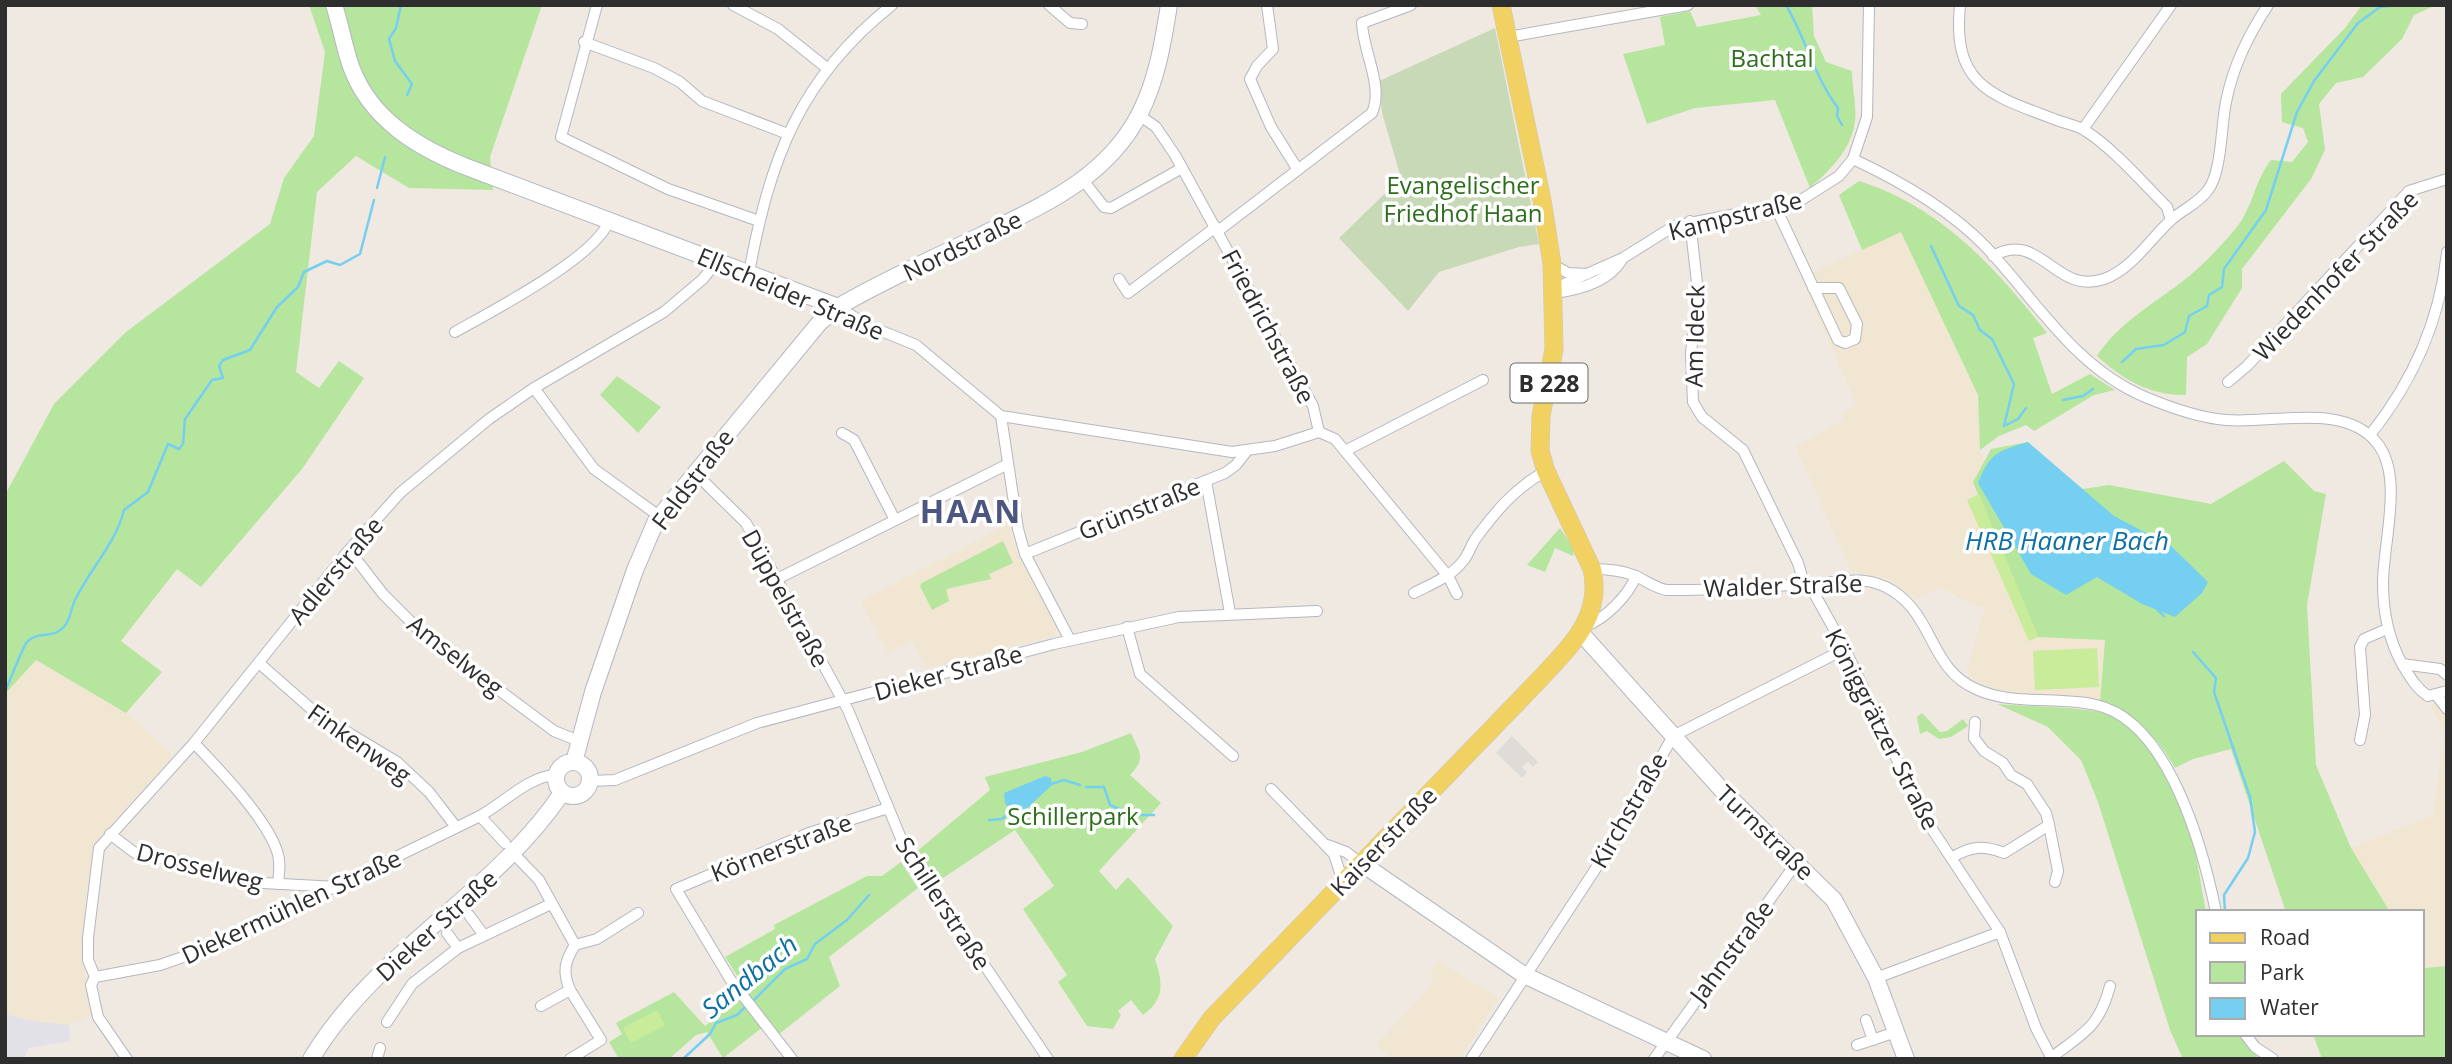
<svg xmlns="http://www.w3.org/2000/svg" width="2452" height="1064" viewBox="0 0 2452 1064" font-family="'Open Sans',sans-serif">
  <rect width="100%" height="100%" fill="#efe9e1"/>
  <path fill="#e3e1e8" d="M5,1013L26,1020L69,1025L70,1041L29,1048L23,1059H5Z"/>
  <g fill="#f0e6d1">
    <path d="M1901,231L1977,394L1980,450L1985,460L1973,482L2038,636L2105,640L2100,702L2000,692L1968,683V667L1985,607L1972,605L1942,588L1916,599L1885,578L1851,571L1796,447L1844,420L1841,413L1857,405L1801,278Z"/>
    <path d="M1009,524L1016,551L1057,626L1054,636L927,668L912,641L888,653L861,601Z"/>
    <path d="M35,660L126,713L173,756L104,832L95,847L85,901L82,956L92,1015L69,1025L26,1020L5,1013V694Z"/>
    <path d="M2447,699V966L2424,968L2422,912H2390L2351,848L2433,815L2445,733L2430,705Z"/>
    <path d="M1438,961L1499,998L1459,1059H1392L1376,1045L1433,984L1431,982L1434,975L1430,972Z"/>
  </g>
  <g fill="#b6e59e">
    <path d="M309,5H542L490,157L493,190L409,188L356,156L317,192L296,372L319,388L339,361L364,378L302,469L201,587L177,569L121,641L162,672L126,713L36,660L5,694V495L54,404L126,332L270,224L284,178L314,136L325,52Z"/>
    <path d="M1755,5H1812L1814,36L1826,62L1852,71C1852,86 1857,107 1855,121C1852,149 1830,170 1810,188L1775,100L1695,108L1647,124L1623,54L1665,45L1660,17L1690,11L1697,27L1761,15Z"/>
    <path d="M2362,5H2436L2414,15L2402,39L2363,77L2336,83L2319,104L2325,150L2311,179L2242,269V288L2207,344L2187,357L2186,395C2151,396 2122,379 2097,356C2119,322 2155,303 2187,278C2204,264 2222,245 2236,228C2252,209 2255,180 2271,160L2292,162L2308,142L2303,128L2282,122L2281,94L2345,28Z"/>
    <path d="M1859,181C1940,206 1996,268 2047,333L2033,338L2052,394L2090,374L2115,390L2094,395L2034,431L2026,425L1999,436L1980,450L1978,395L1901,232L1862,250L1839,195Z"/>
    <path d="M617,376L661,407L638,433L600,395Z"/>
    <path d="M2028,442L2062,475L2083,489L2109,485L2211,504L2284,461L2314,491L2326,494L2307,605L2316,765L2351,848L2390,912H2286L2231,749L2193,759L2175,768C2158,737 2134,714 2100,702L2105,640L2038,637L1973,482L1991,449Z"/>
    <path d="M1560,528L1574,550L1573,556L1555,548L1545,572L1527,565Z"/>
    <path d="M1003,541L1013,563L989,574L991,579L946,589L949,601L932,610L920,586L922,583Z"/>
    <path d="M1997,704C2032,707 2070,706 2104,713C2143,722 2183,802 2192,837C2198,862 2201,887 2206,912H2198V1034H2239L2259,1059H2183L2170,1030L2098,802L2081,760L2048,727Z"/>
    <path d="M1922,713L1940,732L1947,731L1963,719L1968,726L1951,737L1939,739L1927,731L1920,734L1917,717Z"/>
    <path d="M1131,733C1139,752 1147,758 1130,775L1161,803L1099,871L1116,890L1128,877L1173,926L1155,959C1163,983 1165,999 1143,1015L1131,1000L1118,1011L1121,1015L1113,1029L1087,1026L1058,982L1067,975L1023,909L1054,886L1015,830L937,882L915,853L990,790L985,777L1082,752Z"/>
    <path d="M901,862L918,888L829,957L840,986L779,1034L769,1022L723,1058L707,1032L696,1035L669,1059H619L609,1042L622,1034L616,1023L674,992L705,1026L748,992L725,957L775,929L774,925L867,876H882Z"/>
    <path d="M2422,965L2425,968L2447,966V1059H2322L2313,1034H2422Z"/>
  </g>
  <path fill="#c8d9b8" d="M1495,28L1539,244L1519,247L1439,272L1408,311L1339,238L1401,178L1382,113L1379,81Z"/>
  <g fill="#c9ec9a">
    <path d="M1979,494L2038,637L2029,641L1967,500Z"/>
    <path d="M2097,648L2099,687L2035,690L2033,651Z"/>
    <path d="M657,1010L665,1025L631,1043L623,1028Z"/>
  </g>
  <path fill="#dfdcd8" d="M1512,736L1538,762L1533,767L1528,762L1522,767L1527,773L1522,778L1496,753Z"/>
  <g fill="#75cff0">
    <path d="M2028,442L2114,516L2171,546L2208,582L2202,593L2175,617L2142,604L2097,577L2066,595L2031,574L1978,483C1991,452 1996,452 2028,442Z"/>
    <path d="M1045,776L1051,778L1052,785L1022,813L1015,815L1005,803L1004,793Z"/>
  </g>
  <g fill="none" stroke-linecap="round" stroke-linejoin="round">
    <g stroke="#75cff0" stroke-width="2.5">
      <path d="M401,5L396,28L389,39L395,61L412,84L407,95"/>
      <path d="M1786,5C1806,39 1814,76 1838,108L1837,116L1842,125"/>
      <path d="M377,188L385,157"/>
      <path d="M1931,246L1959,306L1973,315L1980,330L1992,339L2014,384L2004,426"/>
      <path d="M2122,362L2136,349L2164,345L2185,332L2189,316L2207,306L2209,295L2222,287L2224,269L2266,210L2297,112L2314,81L2358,23L2380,7L2399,5"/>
      <path d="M2063,400L2083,396L2093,389"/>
      <path d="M2006,425L2018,419L2026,408"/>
      <path d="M2157,609L2164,616"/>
      <path d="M2193,652L2216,678L2214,692L2250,797L2255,832L2248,858L2224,895L2225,912"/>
      <path d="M5,691C10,681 23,646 27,642C37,632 47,637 57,632C70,626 70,611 75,600C90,569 116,543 124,510L148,492L168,444L179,449L183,444L185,419L212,380L223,378L219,366L223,360L250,350L277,307L298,287L304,272L327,261L340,265L360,254L374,200"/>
      <path d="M1051,784L1064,780L1080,785"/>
      <path d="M1086,787H1104L1110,805L1129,813"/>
      <path d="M1139,815H1154"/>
      <path d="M989,820L1002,819L1013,809"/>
      <path d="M751,1003L785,969L807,959L815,944L847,920L869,895"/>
      <path d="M683,1059L710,1034L716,1023L737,1015L745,1007"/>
    </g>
    <defs>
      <g id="street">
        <path d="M597,5L561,137L668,189L759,221"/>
        <path d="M733,5L778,29L828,69"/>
        <path d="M1049,5L1070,23L1082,24"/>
        <path d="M1267,5L1273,49L1257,66L1250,79L1271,127L1298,170"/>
        <path d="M1960,5C1952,85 1990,95 2054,119C2063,123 2076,125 2084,130C2111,146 2144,184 2167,207L2171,220"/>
        <path d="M1508,37L1688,5"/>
        <path d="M584,42L654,68L680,82L702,101L788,134"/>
        <path d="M1139,115L1156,127L1175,155L1313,406L1319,432"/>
        <path d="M2083,129L2171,5"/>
        <path d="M1853,159C1900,181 1948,208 1985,246C2036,300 2074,367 2145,397C2169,407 2200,418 2226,420C2274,424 2344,402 2377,443C2404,476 2383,543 2383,583C2383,613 2388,638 2402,664C2410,677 2416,688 2428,696L2447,691"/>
        <path d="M1083,180L1104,207L1111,208L1182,168"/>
        <path d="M1776,208L1838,340L1845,343L1855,339L1857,324L1839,288H1813"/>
        <path d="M1690,221L1698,292L1691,353L1693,402L1702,417L1743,450L1798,563L1804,584"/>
        <path d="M1218,231L1372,113C1384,86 1363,52 1362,23L1411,5"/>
        <path d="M1993,256C2041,229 2055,296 2104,279C2132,269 2150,239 2171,220C2183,209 2198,204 2208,190C2222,172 2221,125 2226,102C2233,66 2248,36 2268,5"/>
        <path d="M1552,264L1568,273L1587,274"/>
        <path d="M749,273C770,159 799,79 892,5"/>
        <path d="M1119,279L1128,293L1216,227"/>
        <path d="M1553,289L1623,258L1674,226L1798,202L1839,176L1853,159L1867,117L1869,5"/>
        <path d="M1554,293C1577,290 1608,282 1621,261"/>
        <path d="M838,307L869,326L916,345L1001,416L1232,452L1275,446L1319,432"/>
        <path d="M455,332C492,311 595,258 609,221"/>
        <path d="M2228,382L2247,366L2409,191L2447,179"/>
        <path d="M534,388L594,469L659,516"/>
        <path d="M1001,416L1018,529L1025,554L1070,640"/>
        <path d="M1319,432L1335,439L1448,576L1457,594"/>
        <path d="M842,433L854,440L895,520"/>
        <path d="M2370,435C2414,380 2440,321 2447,252"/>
        <path d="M1345,451L1483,380"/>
        <path d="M694,472L746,523L848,710L905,848L1048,1059"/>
        <path d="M1206,481L1230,613"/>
        <path d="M349,550L383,594L420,631L554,731L579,741"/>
        <path d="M1025,554L1225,473L1236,465L1246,452"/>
        <path d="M1592,569C1606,569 1620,570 1633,575C1644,579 1656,589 1667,590C1714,591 1763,586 1810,584C1841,583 1865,573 1893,591C1934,617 1930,669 1976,689C2012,706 2058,696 2096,705C2169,721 2203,849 2216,912"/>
        <path d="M777,579L1008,464"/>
        <path d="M1809,584L1845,649L1924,817L2000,932L2036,1028L2052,1059"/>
        <path d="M1414,593C1431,584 1451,577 1463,561C1469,554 1471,545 1476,538C1496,511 1516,487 1546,471"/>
        <path d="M1586,626C1606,618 1628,596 1636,576"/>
        <path d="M1127,627L1140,674L1233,756"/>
        <path d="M259,663L317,714L397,762L429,792L456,827"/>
        <path d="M2402,664L2440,669L2447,675"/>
        <path d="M2437,696L2447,709"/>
        <path d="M1975,722L1974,738L1984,751L2003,763L2011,775L2027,784L2046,813L2049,825"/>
        <path d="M2360,740L2365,715L2360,647L2364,639L2387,629"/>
        <path d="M194,743C219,769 266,818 277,851C281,862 279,873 278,884"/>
        <path d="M590,781L615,780L757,723L1054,644L1179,617L1317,611"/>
        <path d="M1271,789L1334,854L1343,882"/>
        <path d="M480,816L505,843"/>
        <path d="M110,834L135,853L180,861L215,874L247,882L337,887"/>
        <path d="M1327,845L1346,852L1361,863"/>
        <path d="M514,854L539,880L575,945L597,939L638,913"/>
        <path d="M1951,858C1971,846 1983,845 2004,853L2049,825L2058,871L2055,882"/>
        <path d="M469,915L483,934"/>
        <path d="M447,933L458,948"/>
        <path d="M95,977L88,960V938L99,848L194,743L349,550L400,493L489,419L534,388L664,312L703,279L717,261"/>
        <path d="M95,977L160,965L209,948L480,816C505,802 529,776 556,775"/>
        <path d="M95,977L91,985L98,1017L127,1059"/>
        <path d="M1876,978L2000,932"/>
        <path d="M570,990C562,971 565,961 575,945"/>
        <path d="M541,1006L570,990L601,1040L570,1059"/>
        <path d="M1866,1020L1873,1040"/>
        <path d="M387,1022L412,984L458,948L551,904"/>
        <path d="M2245,1034L2255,1047L2273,1059"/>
        <path d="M1857,1045L1896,1032"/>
        <path d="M2052,1057C2085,1032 2099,1027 2110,986"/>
        <path d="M377,1059L380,1048"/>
        <path d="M792,1059L730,979L676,889L809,833L888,808"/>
        <path d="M1471,1059L1621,830L1673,736L1845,649"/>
        <path d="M1654,1059L1797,862"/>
      </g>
      <g id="secondary">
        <path d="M334,5C341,26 344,48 352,69C371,119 417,147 464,166L838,307"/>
        <path d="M1581,633L1721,789L1834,900L1876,978L1906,1059"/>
        <path d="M574,762L593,692L635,570L656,521L820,322L838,307C884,280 934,258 982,235C1043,205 1107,178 1140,113C1157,80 1163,42 1169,5"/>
        <circle cx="573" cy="779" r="17"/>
        <path d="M1361,863L1524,975L1703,1059"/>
        <path d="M311,1059C375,952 493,895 562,793"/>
      </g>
      <path id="primary" d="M1183,1059L1212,1018L1540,679C1570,646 1603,617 1592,569L1546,471L1540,451L1541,416L1554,349L1552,264L1542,200L1501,5"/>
    </defs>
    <use href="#street" stroke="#b4b7c1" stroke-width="12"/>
    <use href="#secondary" stroke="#b4b7c1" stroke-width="18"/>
    <use href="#primary" stroke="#c9c9c9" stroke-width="19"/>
    <use href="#street" stroke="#fff" stroke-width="10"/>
    <use href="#secondary" stroke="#fff" stroke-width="16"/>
    <use href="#primary" stroke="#f2d163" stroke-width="18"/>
  </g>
  <g text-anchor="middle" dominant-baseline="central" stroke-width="7" stroke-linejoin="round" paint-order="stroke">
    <rect fill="#fff" stroke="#6d6d6d" stroke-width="2" x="1510.5" y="363.5" width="77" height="39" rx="5"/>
    <g font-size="23" font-weight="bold" fill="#2e2e2e">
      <text x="1549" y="383">B 228</text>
    </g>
    <g font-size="24" fill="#2c6e1b" stroke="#fff">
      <text x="1772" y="57">Bachtal</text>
      <text x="1463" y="184">Evangelischer<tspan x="1463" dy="28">Friedhof Haan</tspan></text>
      <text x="1073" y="815">Schillerpark</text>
    </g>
    <g font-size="24" fill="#2e2e2e" stroke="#fff">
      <text transform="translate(1735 215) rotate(-14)">Kampstraße</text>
      <text transform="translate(962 245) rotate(-26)">Nordstraße</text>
      <text transform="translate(2335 275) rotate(-46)">Wiedenhofer Straße</text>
      <text transform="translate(791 293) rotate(23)">Ellscheider Straße</text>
      <text transform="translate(1269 326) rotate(62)">Friedrichstraße</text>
      <text transform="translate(1694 336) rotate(-89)">Am Ideck</text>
      <text transform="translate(692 479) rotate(-53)">Feldstraße</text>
      <text transform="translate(1139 508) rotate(-22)">Grünstraße</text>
      <text transform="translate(335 570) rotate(-50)">Adlerstraße</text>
      <text transform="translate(1783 585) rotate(-2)">Walder Straße</text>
      <text transform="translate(786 598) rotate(61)">Düppelstraße</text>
      <text transform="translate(456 655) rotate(38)">Amselweg</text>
      <text transform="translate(948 672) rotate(-15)">Dieker Straße</text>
      <text transform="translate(1883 729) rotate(63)">Königgrätzer Straße</text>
      <text transform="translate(360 743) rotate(35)">Finkenweg</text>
      <text transform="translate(1628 810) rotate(-60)">Kirchstraße</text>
      <text transform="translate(1766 832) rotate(44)">Turnstraße</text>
      <text transform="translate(1383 841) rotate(-46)">Kaiserstraße</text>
      <text transform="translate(781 847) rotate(-21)">Körnerstraße</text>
      <text transform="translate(200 866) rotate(14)">Drosselweg</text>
      <text transform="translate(944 903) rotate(57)">Schillerstraße</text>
      <text transform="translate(291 906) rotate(-25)">Diekermühlen Straße</text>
      <text transform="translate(436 925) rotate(-42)">Dieker Straße</text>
      <text transform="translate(1731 951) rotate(-53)">Jahnstraße</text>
    </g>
    <g font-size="26" font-style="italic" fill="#0d6fa3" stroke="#fff">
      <text x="2067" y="540">HRB Haaner Bach</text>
      <text transform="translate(749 976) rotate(-39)">Sandbach</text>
    </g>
    <g font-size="32" font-weight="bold" letter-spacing="2" fill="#4d5680" stroke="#fff">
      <text x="971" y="510">HAAN</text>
    </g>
  </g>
  <rect width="2452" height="1064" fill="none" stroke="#2e2e2e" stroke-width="14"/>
  <rect x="2196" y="910" width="228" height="126" fill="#ffffff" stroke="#ababab" stroke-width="2"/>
  <rect x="2210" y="933" width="35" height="10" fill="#f2d163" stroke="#ababab" stroke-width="2"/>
  <text x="2260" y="945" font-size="21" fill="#2e2e2e">Road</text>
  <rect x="2210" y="962" width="35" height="21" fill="#b6e59e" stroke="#ababab" stroke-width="2"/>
  <text x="2260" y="980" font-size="21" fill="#2e2e2e">Park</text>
  <rect x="2210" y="998" width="35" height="21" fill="#75cff0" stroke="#ababab" stroke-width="2"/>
  <text x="2260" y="1015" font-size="21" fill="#2e2e2e">Water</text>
</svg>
